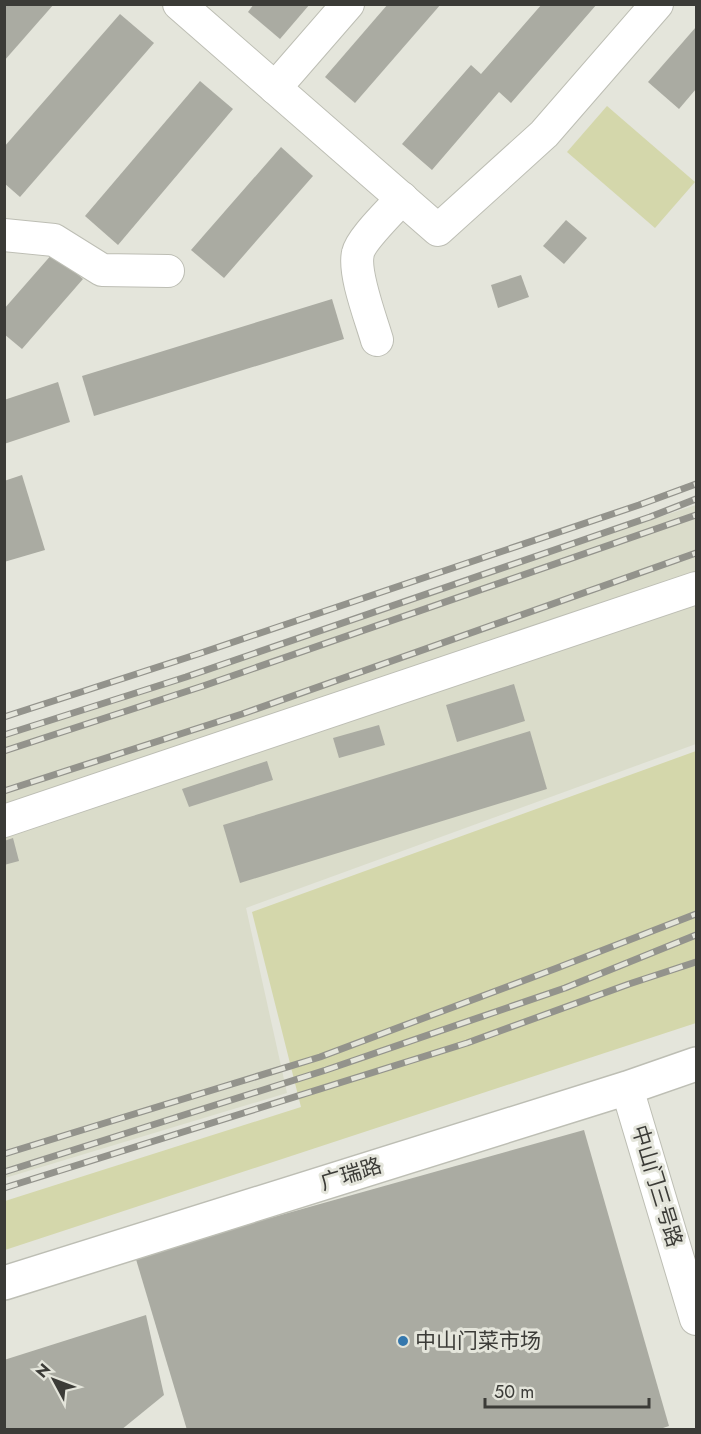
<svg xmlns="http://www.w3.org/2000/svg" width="701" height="1434" viewBox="0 0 701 1434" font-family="Jost,'Noto Sans SC',sans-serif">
  <rect width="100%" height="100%" fill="#e4e5db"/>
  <path fill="#dadcca" d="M696,505V744L246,908L287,1093L5,1178L4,733Z"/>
  <g fill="#d4d7ab">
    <path d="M607,106L695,182L655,228L567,152Z"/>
    <path d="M696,751V1023L5,1250V1201L301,1107L252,912Z"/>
  </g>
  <g fill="#aaaba2">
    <path d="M4,4H54L4,61Z"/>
    <path d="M254,4H310L280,39L248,12Z"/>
    <path d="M388,4H441L355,103L325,77Z"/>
    <path d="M542,4H597L511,103L499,92L432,170L402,144L471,65L481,74Z"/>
    <path d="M120,14L154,43L20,197L4,183V147Z"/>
    <path d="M696,27V89L679,109L648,82Z"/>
    <path d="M200,81L233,109L118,245L85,216Z"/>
    <path d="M281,147L313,176L224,278L191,250Z"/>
    <path d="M566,220L587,238L564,264L543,246Z"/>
    <path d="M53,253L83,279L22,349L4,334V309Z"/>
    <path d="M521,275L529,297L498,308L491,285Z"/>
    <path d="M332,299L344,339L94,416L82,376Z"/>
    <path d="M58,382L70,422L4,444V400Z"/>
    <path d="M22,475L45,550L4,562V481Z"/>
    <path d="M514,684L525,721L457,742L446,705Z"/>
    <path d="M379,725L385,745L339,758L333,738Z"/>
    <path d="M530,731L547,789L240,883L223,825Z"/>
    <path d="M267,761L273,780L189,807L182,789Z"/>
    <path d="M13,838L19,861L4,865V841Z"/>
    <path d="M584,1130L669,1426L657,1430H187L135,1256Z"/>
    <path d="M146,1315L164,1395L121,1430H4V1360Z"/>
  </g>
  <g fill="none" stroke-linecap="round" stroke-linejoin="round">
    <defs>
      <g id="minor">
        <path d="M179,4L438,230L544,134L657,4"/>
        <path d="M275,88L348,4"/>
        <path d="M4,235L54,240L102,270L168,271"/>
        <path d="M377,340C371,319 353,273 358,253C361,239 392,210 402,198"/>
        <path d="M4,821L696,588"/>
        <path d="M627,1088L696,1319"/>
      </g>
      <path id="major" d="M4,1283L627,1088L696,1064"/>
    </defs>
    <use href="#minor" stroke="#bdbeb4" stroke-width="34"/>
    <use href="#major" stroke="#bdbeb4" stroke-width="36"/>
    <use href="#minor" stroke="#fff" stroke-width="32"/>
    <use href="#major" stroke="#fff" stroke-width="33"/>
    <defs>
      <g id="rail">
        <path d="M4,717L198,654L639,505L696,484"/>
        <path d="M4,735L186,677L650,517L696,499"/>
        <path d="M4,751L203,686L696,515"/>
        <path d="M4,791L242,714L696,553"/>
        <path d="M4,1154L320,1057L557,968L696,914"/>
        <path d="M4,1172L326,1070L565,988L696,935"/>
        <path d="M4,1188L467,1043L629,984L696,962"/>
      </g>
    </defs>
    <use href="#rail" stroke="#93938c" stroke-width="7"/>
    <use href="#rail" stroke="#e4e5db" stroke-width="4.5" stroke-dasharray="14" stroke-linecap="butt"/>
  </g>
  <circle fill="#3477ad" stroke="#e4e5db" stroke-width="2" cx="403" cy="1341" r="6"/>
  <g text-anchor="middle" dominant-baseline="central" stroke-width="6" stroke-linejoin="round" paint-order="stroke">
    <g font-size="21" fill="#3b3b37" stroke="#e4e5db">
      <text transform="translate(351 1174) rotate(-17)">广瑞路</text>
      <text transform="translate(657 1186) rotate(73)">中山门三号路</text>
    </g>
    <g font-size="21" fill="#3b3b37" stroke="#e4e5db" text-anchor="start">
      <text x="415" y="1341">中山门菜市场</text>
    </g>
  </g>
  <rect width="701" height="1434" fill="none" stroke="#3b3b37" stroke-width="12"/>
  <g transform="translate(54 1380) rotate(311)" stroke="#e4e5db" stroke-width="4.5" paint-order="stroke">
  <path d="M0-4.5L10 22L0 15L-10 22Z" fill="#3b3b37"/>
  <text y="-9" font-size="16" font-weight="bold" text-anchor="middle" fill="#3b3b37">N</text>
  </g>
  <path d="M485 1398v9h164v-9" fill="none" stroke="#3b3b37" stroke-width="3"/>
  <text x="494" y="1398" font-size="18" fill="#3b3b37" stroke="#e4e5db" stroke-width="4.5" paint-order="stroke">50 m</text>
</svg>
